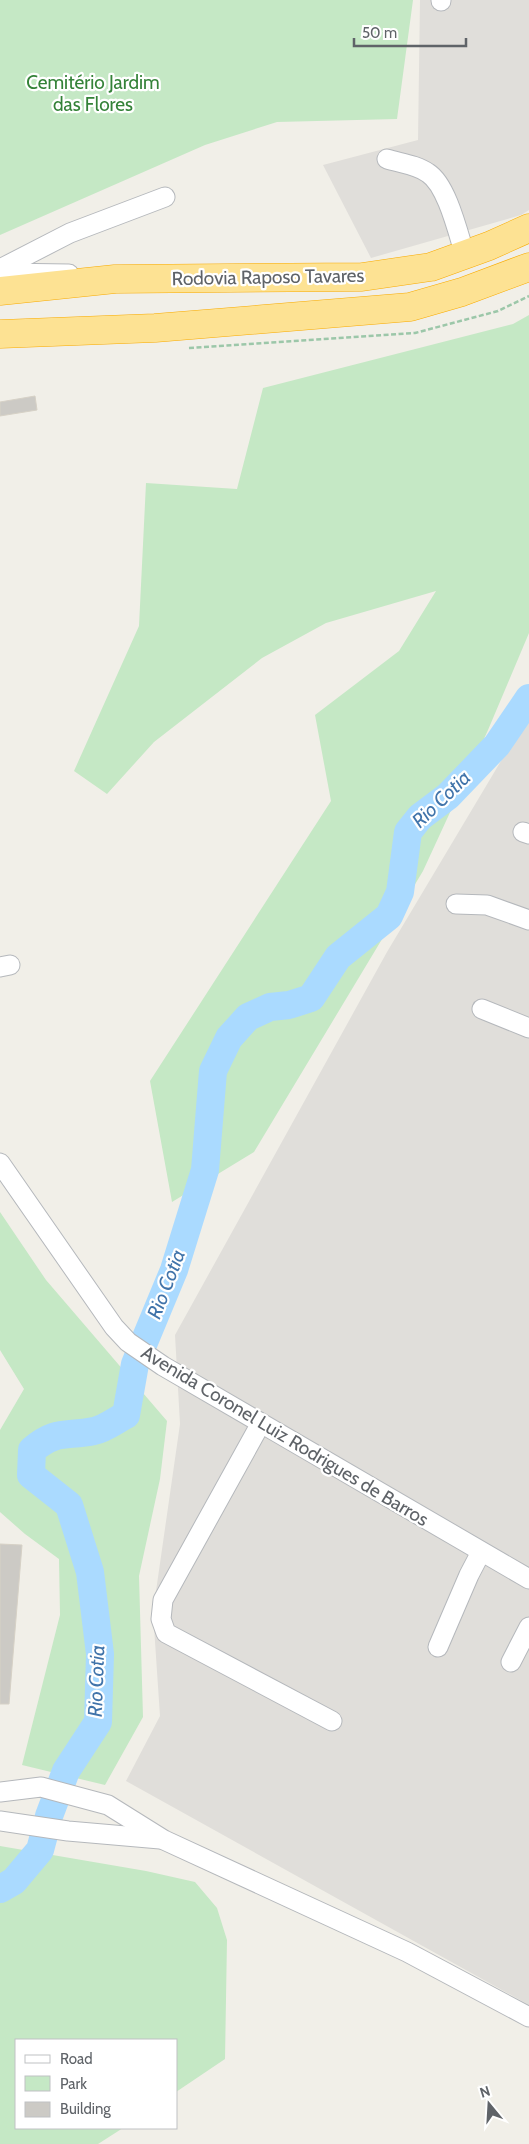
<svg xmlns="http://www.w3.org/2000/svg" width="529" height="2144" viewBox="0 0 529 2144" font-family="Cabin,sans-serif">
  <rect width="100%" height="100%" fill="#f1efe8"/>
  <g fill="#e0deda">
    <path d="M420,0H529V210L521,215L371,258L323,165L418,140Z"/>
    <path d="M529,714V2005L126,1781L160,1716L153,1612L180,1424L175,1335L387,952Z"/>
  </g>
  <g fill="#c5e8c5">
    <path d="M0,0H413L397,119L277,122L205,145L0,235Z"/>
    <path d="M529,315V633L488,730L423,871L254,1152L172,1202L150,1081L331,801L315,715L399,651L436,591L326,623L262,658L154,742L107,794L74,771L139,626L146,483L237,489L263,388L513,324Z"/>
    <path d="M0,1212L46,1280L167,1421L160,1479L139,1576L143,1717L105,1785L22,1765L60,1615L59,1559L25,1534L0,1512V1430L24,1389L0,1350Z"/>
    <path d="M0,1846L146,1871L195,1882L217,1908L227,1940L225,2059L176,2092V2040H16V2128H123L98,2144H0Z"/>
  </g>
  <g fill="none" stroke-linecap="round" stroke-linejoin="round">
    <path stroke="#aadaff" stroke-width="28" d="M0,1889L14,1881L40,1850L49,1816L66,1771L98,1722L100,1654L90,1572L69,1505L31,1475L32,1450C57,1429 66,1437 94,1431C105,1429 116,1420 126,1415L135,1364L174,1270L205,1170L213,1071L229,1038L248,1017L270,1007L289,1005L311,998L338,957L389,916L400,892L408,832L420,817L448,796L497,745L529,698"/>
  </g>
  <g fill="#cccac5" stroke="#d6d1c6">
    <path d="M35,396L37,410L0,416V402Z"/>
    <path d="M0,1544L22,1545L9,1704H0Z"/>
  </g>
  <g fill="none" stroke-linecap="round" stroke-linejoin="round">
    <defs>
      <g id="minor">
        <path d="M441,1V0"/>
        <path d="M387,159C400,163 417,165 428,173C447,185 458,233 465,255"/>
        <path d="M0,269L70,233L165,197"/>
        <path d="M0,273L69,274"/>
        <path d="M523,832L529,834"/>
        <path d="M456,904L487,905L529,920"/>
        <path d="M0,967L10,965"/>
        <path d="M482,1009L529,1028"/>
        <path d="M0,1163L114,1327L128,1342L163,1366L529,1579"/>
        <path d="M261,1423L163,1600L161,1619L166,1633L332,1721"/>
        <path d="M438,1647L469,1575L481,1552"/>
        <path d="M511,1662L529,1627"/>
        <path d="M0,1792L41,1787L108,1805L164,1840L407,1952L529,2017"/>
        <path d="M0,1821L68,1831L160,1839"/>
      </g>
      <g id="highway">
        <path d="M0,291L115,279L362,277L431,267L489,246L529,228"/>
        <path d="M0,334L155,328L410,307L462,292L529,267"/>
      </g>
    </defs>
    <use href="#minor" stroke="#b5b8bc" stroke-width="21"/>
    <use href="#highway" stroke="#f9ab00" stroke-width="29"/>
    <path stroke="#9cc7a9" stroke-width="2.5" stroke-dasharray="5 2.5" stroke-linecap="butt" d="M189,348L415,333L498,311L529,296"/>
    <use href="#minor" stroke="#fff" stroke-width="19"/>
    <use href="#highway" stroke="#fde293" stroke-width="28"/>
  </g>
  <g text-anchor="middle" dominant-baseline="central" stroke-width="4.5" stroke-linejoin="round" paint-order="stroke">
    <g font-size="19" fill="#348238" stroke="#fff">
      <text x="93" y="82">Cemitério Jardim<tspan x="93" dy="22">das Flores</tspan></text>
    </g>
    <g font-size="19" fill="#5f6368" stroke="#fff">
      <text transform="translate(268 277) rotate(-1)">Rodovia Raposo Tavares</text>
      <text transform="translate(285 1436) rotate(31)">Avenida Coronel Luiz Rodrigues de Barros</text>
    </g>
    <g font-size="20" font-style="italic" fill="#4174aa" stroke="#fff">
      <text transform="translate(441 799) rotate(-44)">Rio Cotia</text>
      <text transform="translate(166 1284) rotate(-69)">Rio Cotia</text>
      <text transform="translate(96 1681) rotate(-88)">Rio Cotia</text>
    </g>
  </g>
  <rect x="15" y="2039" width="162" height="90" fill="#ffffff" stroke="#bfc1c3"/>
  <rect x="25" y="2055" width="25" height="8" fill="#ffffff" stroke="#bfc1c3"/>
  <text x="60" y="2064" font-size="15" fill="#5f6368">Road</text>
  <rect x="25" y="2076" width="25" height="15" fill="#c5e8c5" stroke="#bfc1c3"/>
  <text x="60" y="2089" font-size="15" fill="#5f6368">Park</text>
  <rect x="25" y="2102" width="25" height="15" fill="#cccac5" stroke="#bfc1c3"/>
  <text x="60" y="2114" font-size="15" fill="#5f6368">Building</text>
  <g transform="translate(489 2104) rotate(342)" stroke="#ffffff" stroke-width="4" paint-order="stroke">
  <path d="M0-4L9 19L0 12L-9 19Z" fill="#5f6368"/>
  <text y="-8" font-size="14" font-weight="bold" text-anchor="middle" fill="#5f6368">N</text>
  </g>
  <path d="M354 38v8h112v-8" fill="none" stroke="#5f6368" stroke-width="2.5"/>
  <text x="362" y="38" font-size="15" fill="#5f6368" stroke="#ffffff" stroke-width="4" paint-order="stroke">50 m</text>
</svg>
